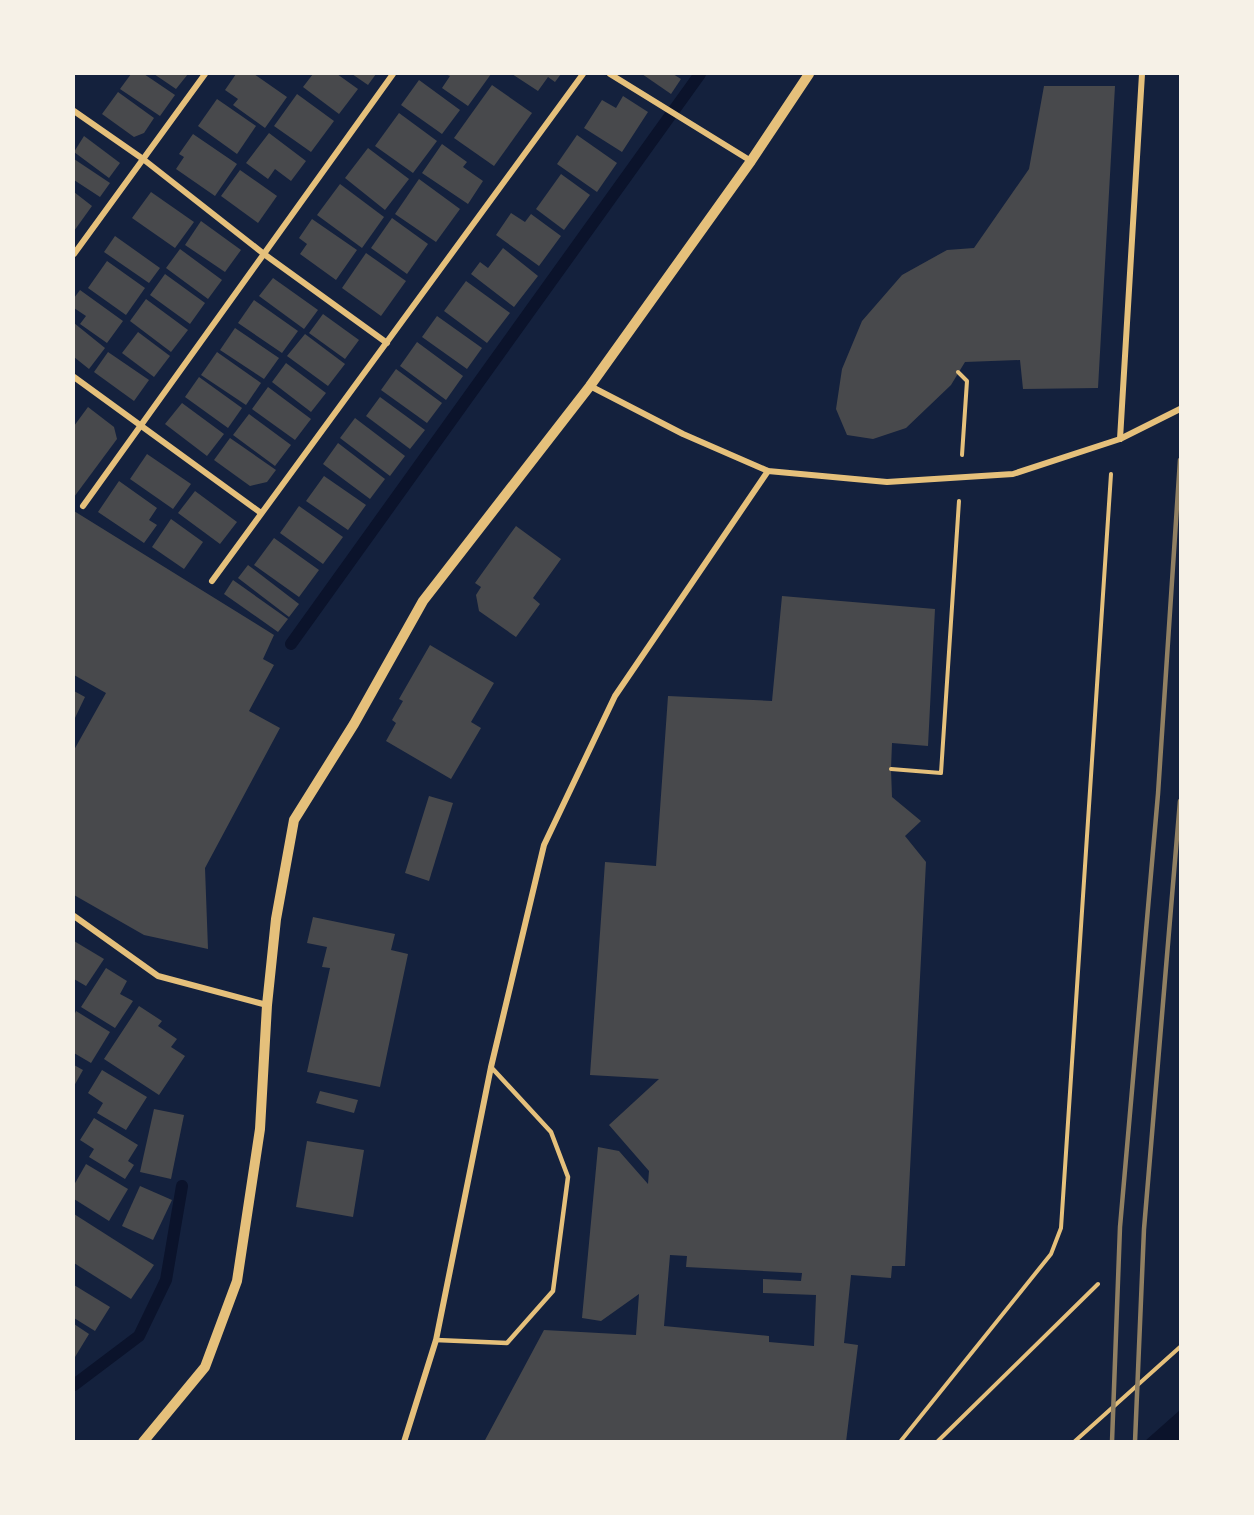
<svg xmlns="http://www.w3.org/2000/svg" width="1254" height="1515" viewBox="0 0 1254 1515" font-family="Signika,sans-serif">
  <rect width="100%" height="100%" fill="#14213d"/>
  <path fill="#0b132b" d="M1180,1410V1441H1145Z"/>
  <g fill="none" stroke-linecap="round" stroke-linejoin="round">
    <g stroke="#0b132b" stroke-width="12">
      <path d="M291,644L700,74"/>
      <path d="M74,1385L139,1336L166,1280L182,1186"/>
    </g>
  </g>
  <g fill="#48494c" fill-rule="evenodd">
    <path d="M131,74H144L175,95L160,116L120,89Z"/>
    <path d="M154,74H188L176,89Z"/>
    <path d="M236,74H254L287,97L265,128L233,105L238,99L225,90Z"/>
    <path d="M313,74H337L358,89L339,114L303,87Z"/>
    <path d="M352,74H376L368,85Z"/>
    <path d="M445,74H491L468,106L442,88L450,76Z"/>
    <path d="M512,74H561L555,82L548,77L538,91Z"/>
    <path d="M642,74H673L681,79L671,94Z"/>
    <path d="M419,80L460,110L442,134L401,105Z"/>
    <path d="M492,85L532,113L494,166L454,138Z"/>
    <path d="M1044,86H1115L1098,388L1023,389L1020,360L965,362L951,385L906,428L873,439L847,435L836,409L842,369L862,321L902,275L947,250L974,248L1029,169Z"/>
    <path d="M118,92L154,118L144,133L134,137L102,114Z"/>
    <path d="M297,94L334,121L311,152L274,126Z"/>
    <path d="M623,96L648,112L622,152L584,128L602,100L616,108Z"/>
    <path d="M217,99L256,126L237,154L198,126Z"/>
    <path d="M399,113L437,141L413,173L375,146Z"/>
    <path d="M269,133L306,161L291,181L275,169L268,179L246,163Z"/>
    <path d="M193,134L237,164L215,196L176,169L184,157L179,154Z"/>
    <path d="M577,135L617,163L597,192L557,164Z"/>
    <path d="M84,136L120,163L109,178L74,152Z"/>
    <path d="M442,144L467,162L463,167L483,181L468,204L422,173Z"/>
    <path d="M368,148L409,179L385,210L345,178Z"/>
    <path d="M74,159L110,183L100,197L74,180Z"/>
    <path d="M240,170L277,196L258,223L221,196Z"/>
    <path d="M561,174L590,195L564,230L536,209Z"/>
    <path d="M419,179L460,209L436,242L395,214Z"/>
    <path d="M340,184L384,217L362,248L317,215Z"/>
    <path d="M74,192L92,206L74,231Z"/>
    <path d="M151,192L194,222L175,248L132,218Z"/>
    <path d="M511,213L525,222L531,214L561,236L539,266L496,235Z"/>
    <path d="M392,218L428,244L407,274L371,248Z"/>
    <path d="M312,219L357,250L336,280L300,254L307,244L299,238Z"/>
    <path d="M201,221L241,250L225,272L185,245Z"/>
    <path d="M115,236L160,268L149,283L104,252Z"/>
    <path d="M503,248L538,276L514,307L471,274L480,262L488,268Z"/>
    <path d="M180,249L222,280L208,299L166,268Z"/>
    <path d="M366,253L406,281L381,316L342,288Z"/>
    <path d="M107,261L145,288L126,315L88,288Z"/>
    <path d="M165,274L205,303L190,324L150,295Z"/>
    <path d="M273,278L318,310L304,329L259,296Z"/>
    <path d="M466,281L510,313L487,343L444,311Z"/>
    <path d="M80,290L123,321L107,343L80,324L86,316L74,308V298Z"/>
    <path d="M146,299L188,330L171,352L130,321Z"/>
    <path d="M254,300L298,331L282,353L238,323Z"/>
    <path d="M323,314L359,340L345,359L309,333Z"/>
    <path d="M437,316L482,348L467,369L422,337Z"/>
    <path d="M74,323L105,348L89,369L74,357Z"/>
    <path d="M235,328L279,358L264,379L220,350Z"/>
    <path d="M138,332L170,356L154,377L122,353Z"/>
    <path d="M305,334L345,364L328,386L287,356Z"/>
    <path d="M417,342L463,376L446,400L400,366Z"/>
    <path d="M108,352L149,380L134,401L94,372Z"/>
    <path d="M217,352L261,383L246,405L201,375Z"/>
    <path d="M286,363L326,393L311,412L272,382Z"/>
    <path d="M396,369L442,403L427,423L381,390Z"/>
    <path d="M199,377L242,408L228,428L185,397Z"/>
    <path d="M268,387L311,419L295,440L252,409Z"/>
    <path d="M380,397L425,430L410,449L366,416Z"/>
    <path d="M182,403L224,434L207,456L165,424Z"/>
    <path d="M88,407L114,427L117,439L74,497V426Z"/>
    <path d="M249,414L291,445L275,466L233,435Z"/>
    <path d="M355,418L405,456L390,476L340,438Z"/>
    <path d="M230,438L276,470L267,482L250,486L214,460Z"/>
    <path d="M338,443L385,479L370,499L323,464Z"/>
    <path d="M147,454L191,484L173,509L130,479Z"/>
    <path d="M324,476L366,505L348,530L306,501Z"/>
    <path d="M119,481L157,508L149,520L157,525L144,543L98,512Z"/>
    <path d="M195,491L237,522L220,544L178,513Z"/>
    <path d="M299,506L343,537L323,564L280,533Z"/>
    <path d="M74,511L274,635L263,659L274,665L249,711L280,728L205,868L208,949L144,935L74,895V750L106,693L74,675Z"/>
    <path d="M171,519L203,542L184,569L152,547Z"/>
    <path d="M516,526L561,559L533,598L540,604L516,637L479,611L476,595L481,587L475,583Z"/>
    <path d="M274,538L319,570L299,597L254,565Z"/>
    <path d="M248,565L299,604L289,617L238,578Z"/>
    <path d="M233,580L288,619L278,632L224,594Z"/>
    <path d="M782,596L935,609L928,746L892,743L891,769L892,797L921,821L905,836L926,862L905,1266H892L891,1278L851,1275L844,1343L858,1345L846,1442H484L544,1330L636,1335L639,1294L601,1321L582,1318L598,1147L619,1151L648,1184L649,1171L609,1125L659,1079L590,1075L605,862L656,866L668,696L772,701ZM670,1255L687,1256L686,1267L802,1273L801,1281L763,1279V1293L816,1295L814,1346L769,1342V1336L664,1326Z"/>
    <path d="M430,645L494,683L471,722L481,728L451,779L386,741L396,723L392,720L403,701L399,699Z"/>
    <path d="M74,691L85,697L74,720Z"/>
    <path d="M429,796L453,803L429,881L405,873Z"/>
    <path d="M313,917L395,934L391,950L408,954L380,1087L307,1072L330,968L322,967L327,947L307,943Z"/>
    <path d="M74,941L104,959L86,986L74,979Z"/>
    <path d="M106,968L127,981L120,994L133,1001L115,1028L81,1007Z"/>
    <path d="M139,1006L162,1021L158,1026L177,1039L171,1047L185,1056L159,1095L104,1059Z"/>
    <path d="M76,1011L110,1032L91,1063L74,1053V1016Z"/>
    <path d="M74,1065L83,1070L74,1086Z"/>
    <path d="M102,1070L147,1097L126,1130L97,1113L103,1103L88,1093Z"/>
    <path d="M320,1091L358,1100L354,1113L316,1103Z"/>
    <path d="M154,1109L184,1115L171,1179L140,1172Z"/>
    <path d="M94,1118L138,1145L128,1161L134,1165L125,1179L89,1157L94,1149L80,1140Z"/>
    <path d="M307,1141L364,1150L353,1217L296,1207Z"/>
    <path d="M86,1164L128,1189L109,1221L74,1199V1185Z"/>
    <path d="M140,1186L172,1200L153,1240L122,1226Z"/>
    <path d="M74,1214L154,1265L131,1299L74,1263Z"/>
    <path d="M74,1285L110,1307L95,1331L74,1318Z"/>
    <path d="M74,1324L89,1334L75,1357L74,1356Z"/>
  </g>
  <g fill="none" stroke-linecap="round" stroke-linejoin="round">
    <g stroke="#e5c07b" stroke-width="4">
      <path d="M958,372L967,381L962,455"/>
      <path d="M891,769L941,773L959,501"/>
      <path d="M900,1442L1051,1254L1061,1228L1111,474"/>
      <path d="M937,1442L1098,1284"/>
      <path d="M1074,1442L1180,1347"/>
    </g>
    <path stroke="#e5c07b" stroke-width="4.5" d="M436,1340L507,1343L553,1291L568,1177L551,1132L491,1067"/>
    <g stroke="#e5c07b" stroke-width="6">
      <path d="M610,74L751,161"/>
      <path d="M74,111L143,159L264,254L387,343"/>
      <path d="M74,254L205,74"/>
      <path d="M74,377L261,513"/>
      <path d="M590,386L683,434L768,471L887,482L1013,474L1120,439L1180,409"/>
      <path d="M1120,439L1142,74"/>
      <path d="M83,506L393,74"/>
      <path d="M212,581L583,74"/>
      <path d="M74,916L158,976L267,1005"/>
      <path d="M404,1442L436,1340L491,1067L544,845L615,696L768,471"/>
    </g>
    <path stroke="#e5c07b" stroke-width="10" d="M143,1442L205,1367L237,1281L260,1129L267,1005L276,919L294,820L354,724L423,601L590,386L751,161L809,74"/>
    <g stroke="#918062" stroke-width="4.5">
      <path d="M1112,1442L1120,1227L1158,794L1180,460"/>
      <path d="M1135,1442L1144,1229L1180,801"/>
    </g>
  </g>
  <rect width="1254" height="1515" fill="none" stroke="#f6f1e7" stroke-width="150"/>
</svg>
